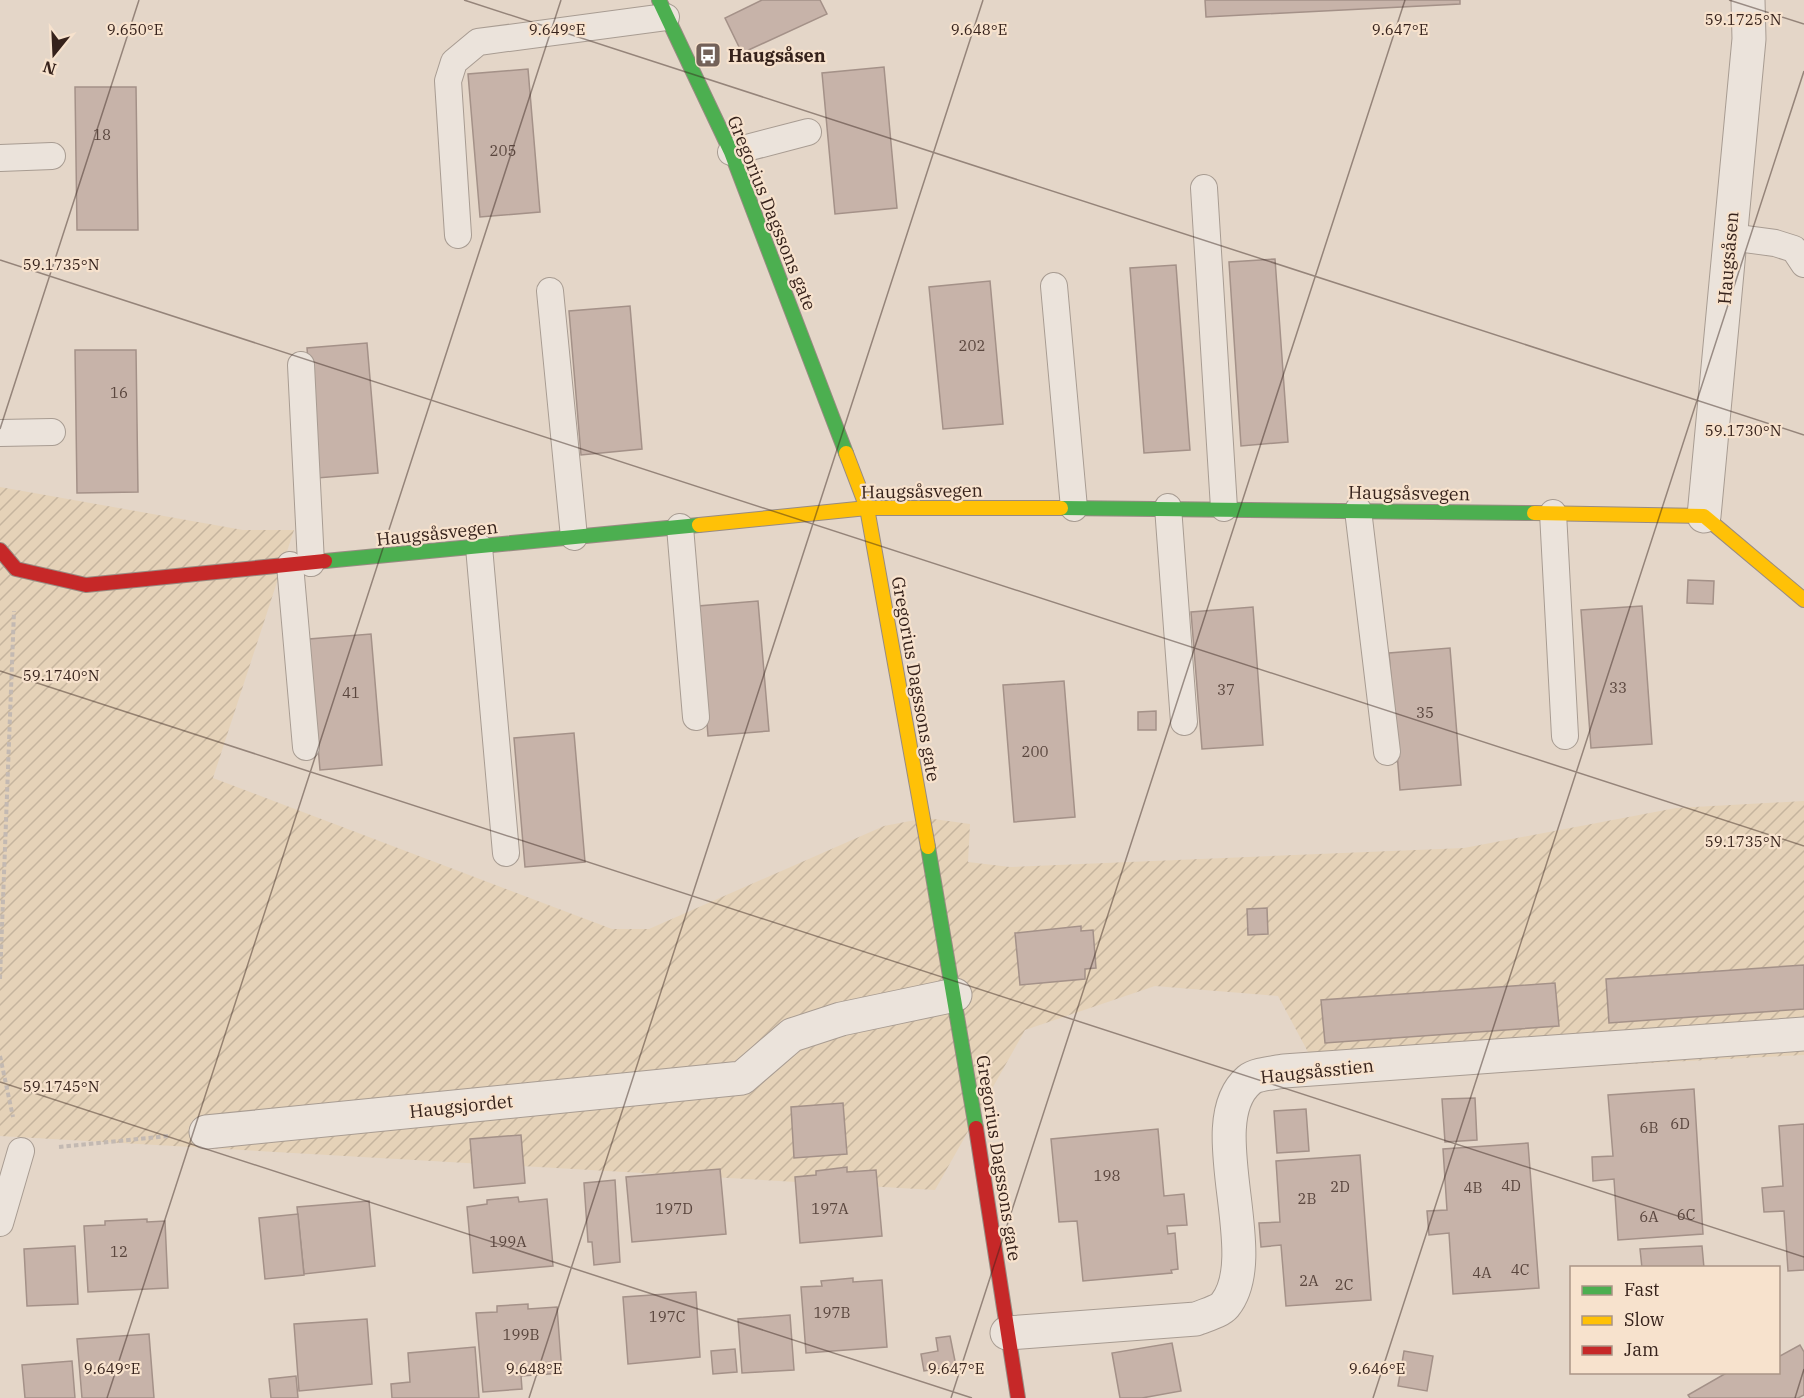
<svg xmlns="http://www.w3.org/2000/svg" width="1804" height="1398" viewBox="0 0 1804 1398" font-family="'IBM Plex Serif',serif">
  <defs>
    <pattern id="farmland-furrows" width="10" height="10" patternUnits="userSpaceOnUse" patternTransform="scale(1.5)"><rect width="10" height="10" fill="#e5d2b8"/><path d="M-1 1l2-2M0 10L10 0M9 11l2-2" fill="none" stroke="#c5b49e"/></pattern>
  </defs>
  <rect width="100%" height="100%" fill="#e4d6c8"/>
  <path fill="url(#farmland-furrows)" d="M0,487L243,530H294L213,778L612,929H649L884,826L926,818L970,824L968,862L1010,867L1464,848L1676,808L1804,801V1055L1323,1080L1278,996L1155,986L1025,1030L935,1190L0,1136Z"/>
  <g fill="#c7b3a9" stroke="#a49188" stroke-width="1.5">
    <path d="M762,0H820L827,14L742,53L725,18Z"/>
    <path d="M1205,0H1460V4L1206,17Z"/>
    <path d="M884,67L897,208L835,214L822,73Z"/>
    <path d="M528,69L540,212L480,217L468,74Z"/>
    <path d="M75,87H136L138,230H77Z"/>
    <path d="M1275,259L1288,442L1241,446L1229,262Z"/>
    <path d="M1176,265L1190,450L1144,453L1130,268Z"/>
    <path d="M990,281L1003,424L943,429L929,287Z"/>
    <path d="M630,306L642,449L581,455L569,311Z"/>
    <path d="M367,343L378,473L317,478L307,348Z"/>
    <path d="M75,350H136L138,492L77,493Z"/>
    <path d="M1688,580L1714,581L1713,604L1687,603Z"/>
    <path d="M758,601L769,731L708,736L698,606Z"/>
    <path d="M1642,606L1652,744L1591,748L1581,610Z"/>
    <path d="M1253,607L1263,745L1202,749L1191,612Z"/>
    <path d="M371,634L382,765L320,770L309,639Z"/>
    <path d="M1450,648L1461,785L1400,790L1389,653Z"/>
    <path d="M1064,681L1075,817L1014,822L1003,685Z"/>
    <path d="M1156,711V730H1138V712Z"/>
    <path d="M574,733L585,862L525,867L514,738Z"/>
    <path d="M1267,908L1268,934L1248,935L1247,909Z"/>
    <path d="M1081,926V931L1093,930L1096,968L1085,969V979L1020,985L1015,933Z"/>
    <path d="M1804,965V1009L1609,1023L1606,979Z"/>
    <path d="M1555,983L1559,1026L1325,1043L1321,1000Z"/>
    <path d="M1694,1089L1703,1234L1618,1240L1614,1179L1593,1181L1592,1157L1613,1156L1608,1095Z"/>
    <path d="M1475,1098L1477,1140L1445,1142L1442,1099Z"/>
    <path d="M843,1103L847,1154L794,1158L791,1107Z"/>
    <path d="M1306,1109L1309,1151L1277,1153L1274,1111Z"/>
    <path d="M1804,1124V1270L1788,1271L1784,1211L1764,1212L1762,1188L1783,1186L1779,1126Z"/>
    <path d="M1158,1129L1164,1196L1184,1194L1187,1225L1167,1226L1168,1234L1175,1233L1178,1269L1171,1270L1172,1273L1083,1281L1077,1221L1059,1222L1051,1139Z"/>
    <path d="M521,1135L525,1183L474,1188L470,1139Z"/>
    <path d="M1528,1143L1539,1288L1453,1294L1449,1233L1429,1235L1427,1211L1447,1210L1443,1149Z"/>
    <path d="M1360,1155L1371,1300L1286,1306L1281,1245L1261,1247L1259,1223L1280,1222L1276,1161Z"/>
    <path d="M847,1167V1172L876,1170L882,1236L800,1243L795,1177L816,1175V1171Z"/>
    <path d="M720,1169L726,1234L632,1242L626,1177Z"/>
    <path d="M615,1180L620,1262L594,1265L592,1242H588L584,1183Z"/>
    <path d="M518,1197L519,1202L547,1199L553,1266L473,1273L467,1207L487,1204V1200Z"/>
    <path d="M369,1201L375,1266L304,1274L297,1207Z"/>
    <path d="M298,1214L304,1275L265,1279L259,1218Z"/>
    <path d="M147,1219V1222L165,1221L168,1288L88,1292L84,1226L105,1225V1221Z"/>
    <path d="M75,1246L78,1304L27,1306L24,1249Z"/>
    <path d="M1702,1246L1704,1268H1642L1640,1249Z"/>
    <path d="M853,1278V1282L882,1280L887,1347L806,1353L801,1287L822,1286L821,1281Z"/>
    <path d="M696,1292L700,1357L628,1364L623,1297Z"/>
    <path d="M528,1304V1309L557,1307L562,1373L521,1376L522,1389L483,1392L476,1313L497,1312V1306Z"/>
    <path d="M790,1315L794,1370L742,1373L738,1319Z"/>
    <path d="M367,1319L372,1384L299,1391L294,1324Z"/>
    <path d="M149,1334L154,1398H82L77,1339Z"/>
    <path d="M950,1336L956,1366L924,1371L921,1354L938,1351L936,1338Z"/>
    <path d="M1172,1343L1181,1391L1142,1398H1120L1112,1353Z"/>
    <path d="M1800,1345L1804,1352V1395L1798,1398H1690L1688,1395L1728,1372H1778V1357Z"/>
    <path d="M475,1347L479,1398H392L391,1384L410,1382L408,1353Z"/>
    <path d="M735,1349L737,1372L713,1374L711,1351Z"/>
    <path d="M1404,1351L1433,1356L1427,1391L1398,1386Z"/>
    <path d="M72,1361L75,1398H25L22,1365Z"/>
    <path d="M296,1376L298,1398H271L269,1379Z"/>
  </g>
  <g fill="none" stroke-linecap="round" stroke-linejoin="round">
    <defs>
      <g id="lane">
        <path d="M731,152L808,132"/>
        <path d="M0,158L52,156"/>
        <path d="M1204,188L1224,508"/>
        <path d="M458,235L448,81L454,62L478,42L666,17"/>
        <path d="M1730,237L1775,243L1794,249L1804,264"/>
        <path d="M1054,286L1074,508"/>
        <path d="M550,291L574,537"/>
        <path d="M301,365L311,563"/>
        <path d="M0,433L52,432"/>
        <path d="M1168,507L1184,722"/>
        <path d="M1358,510L1387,752"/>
        <path d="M1553,513L1565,736"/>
        <path d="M680,527L696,717"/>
        <path d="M479,547L506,853"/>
        <path d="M290,565L306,747"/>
        <path d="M0,1223L21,1151"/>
      </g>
      <g id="street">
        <path d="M1704,516L1749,39L1748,0"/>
        <path d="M206,1132L742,1078L792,1035L841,1019L955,995"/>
        <path d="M1007,1333L1196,1319C1205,1315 1219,1312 1225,1305C1266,1254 1198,1123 1249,1080C1256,1074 1274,1073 1284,1071L1804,1034"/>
      </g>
      <g id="fast">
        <path d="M659,0L731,152L846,453"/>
        <path d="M1061,508L1534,513"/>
        <path d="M325,561L699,525"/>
        <path d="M928,847L976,1128"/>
      </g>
      <g id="slow">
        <path d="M846,453L867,508L928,847"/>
        <path d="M1534,513L1704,516L1804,600"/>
        <path d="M699,525L867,508H1061"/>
      </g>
      <g id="jam">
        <path d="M0,550L16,569L86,585L325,561"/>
        <path d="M976,1128L1018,1398"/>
      </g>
    </defs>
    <use href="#lane" stroke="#a89c92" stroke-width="28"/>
    <use href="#street" stroke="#a89c92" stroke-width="35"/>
    <use href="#fast" stroke="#988b82" stroke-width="16"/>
    <use href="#slow" stroke="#988b82" stroke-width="16"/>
    <use href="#jam" stroke="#988b82" stroke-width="16"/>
    <g stroke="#c3b9b2" stroke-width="4" stroke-dasharray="4.5 3" stroke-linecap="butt">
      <path d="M0,979L14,611"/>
      <path d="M0,1056L13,1117"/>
      <path d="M59,1147L168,1136"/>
    </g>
    <use href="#lane" stroke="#ebe3db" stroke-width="26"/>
    <use href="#street" stroke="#ebe3db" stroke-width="33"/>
    <use href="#fast" stroke="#4caf50" stroke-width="14"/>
    <use href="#slow" stroke="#ffc107" stroke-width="14"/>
    <use href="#jam" stroke="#c62828" stroke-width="14"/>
  </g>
  <path fill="none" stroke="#36221b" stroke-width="1.5" stroke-opacity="0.45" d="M464,0L1804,435M1729,0L1804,24M0,260L1804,846M0,429L139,0M0,671L1804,1257M0,1082L972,1398M107,1398L561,0M529,1398L983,0M951,1398L1405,0M1373,1398L1804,71M1795,1398L1804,1369"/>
  <defs>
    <symbol id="bus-square" viewBox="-11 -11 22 22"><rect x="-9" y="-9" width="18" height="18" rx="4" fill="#736158" stroke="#f7e2cd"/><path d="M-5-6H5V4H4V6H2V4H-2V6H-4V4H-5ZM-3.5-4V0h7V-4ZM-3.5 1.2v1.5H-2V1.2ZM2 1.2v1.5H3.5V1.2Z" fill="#fff"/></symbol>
  </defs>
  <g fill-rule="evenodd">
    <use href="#bus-square" x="693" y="40" width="30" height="30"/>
  </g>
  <g text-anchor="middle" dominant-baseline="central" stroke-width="4.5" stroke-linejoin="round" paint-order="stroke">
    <g font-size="15" fill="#5a463e">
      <text x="102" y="134">18</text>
      <text x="503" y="150">205</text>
      <text x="972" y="345">202</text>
      <text x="119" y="392">16</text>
      <text x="1618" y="687">33</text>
      <text x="1226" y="689">37</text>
      <text x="351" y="692">41</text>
      <text x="1425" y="712">35</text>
      <text x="1035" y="751">200</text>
      <text x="1680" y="1123">6D</text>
      <text x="1649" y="1127">6B</text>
      <text x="1107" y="1175">198</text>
      <text x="1511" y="1185">4D</text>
      <text x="1340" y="1186">2D</text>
      <text x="1473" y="1187">4B</text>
      <text x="1307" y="1198">2B</text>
      <text x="674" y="1208">197D</text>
      <text x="830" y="1208">197A</text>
      <text x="1686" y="1214">6C</text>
      <text x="1649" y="1216">6A</text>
      <text x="508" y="1241">199A</text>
      <text x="119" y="1251">12</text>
      <text x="1520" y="1269">4C</text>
      <text x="1482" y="1272">4A</text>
      <text x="1309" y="1280">2A</text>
      <text x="1344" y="1284">2C</text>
      <text x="832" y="1312">197B</text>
      <text x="667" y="1316">197C</text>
      <text x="521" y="1334">199B</text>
    </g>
    <g font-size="18" font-weight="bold" fill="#36221b" stroke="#f7e2cd" text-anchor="start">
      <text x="728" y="55">Haugsåsen</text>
    </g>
    <g font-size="18" fill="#36221b" stroke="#f7e2cd">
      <text transform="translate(772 213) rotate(68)">Gregorius Dagssons gate</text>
      <text transform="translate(1728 258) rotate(-85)">Haugsåsen</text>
      <text transform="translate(922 491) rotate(-1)">Haugsåsvegen</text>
      <text transform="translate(1409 493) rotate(1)">Haugsåsvegen</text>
      <text transform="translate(437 533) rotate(-6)">Haugsåsvegen</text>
      <text transform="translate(916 679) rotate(80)">Gregorius Dagssons gate</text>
      <text transform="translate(1317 1071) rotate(-6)">Haugsåsstien</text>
      <text transform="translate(461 1106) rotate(-6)">Haugsjordet</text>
      <text transform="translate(999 1158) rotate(81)">Gregorius Dagssons gate</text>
    </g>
  </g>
  <g font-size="15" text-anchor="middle" fill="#36221b" stroke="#f7e2cd" stroke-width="4.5" stroke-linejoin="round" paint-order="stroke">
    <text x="1743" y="25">59.1725°N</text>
    <text x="135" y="35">9.650°E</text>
    <text x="557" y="35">9.649°E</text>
    <text x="979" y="35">9.648°E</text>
    <text x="1400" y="35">9.647°E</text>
    <text x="61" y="270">59.1735°N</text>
    <text x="1743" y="436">59.1730°N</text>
    <text x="61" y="681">59.1740°N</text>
    <text x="1743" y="847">59.1735°N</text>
    <text x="61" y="1092">59.1745°N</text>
    <text x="112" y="1374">9.649°E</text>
    <text x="534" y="1374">9.648°E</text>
    <text x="956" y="1374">9.647°E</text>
    <text x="1377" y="1374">9.646°E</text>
  </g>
  <rect x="1570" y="1266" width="210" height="108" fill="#f7e2cd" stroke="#aa9586" stroke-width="1.5"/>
  <rect x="1582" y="1286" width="30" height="9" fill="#4caf50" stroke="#aa9586" stroke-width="1.5"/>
  <text x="1624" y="1296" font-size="18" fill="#36221b">Fast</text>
  <rect x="1582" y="1316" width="30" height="9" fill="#ffc107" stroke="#aa9586" stroke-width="1.5"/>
  <text x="1624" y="1326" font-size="18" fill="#36221b">Slow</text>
  <rect x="1582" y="1346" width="30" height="9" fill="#c62828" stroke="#aa9586" stroke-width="1.5"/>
  <text x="1624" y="1356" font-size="18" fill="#36221b">Jam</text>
  <g transform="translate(54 54) rotate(198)" stroke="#f7e2cd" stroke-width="4.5" paint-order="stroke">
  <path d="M0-4.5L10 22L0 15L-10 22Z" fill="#36221b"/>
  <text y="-9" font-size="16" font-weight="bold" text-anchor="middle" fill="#36221b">N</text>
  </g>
</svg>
